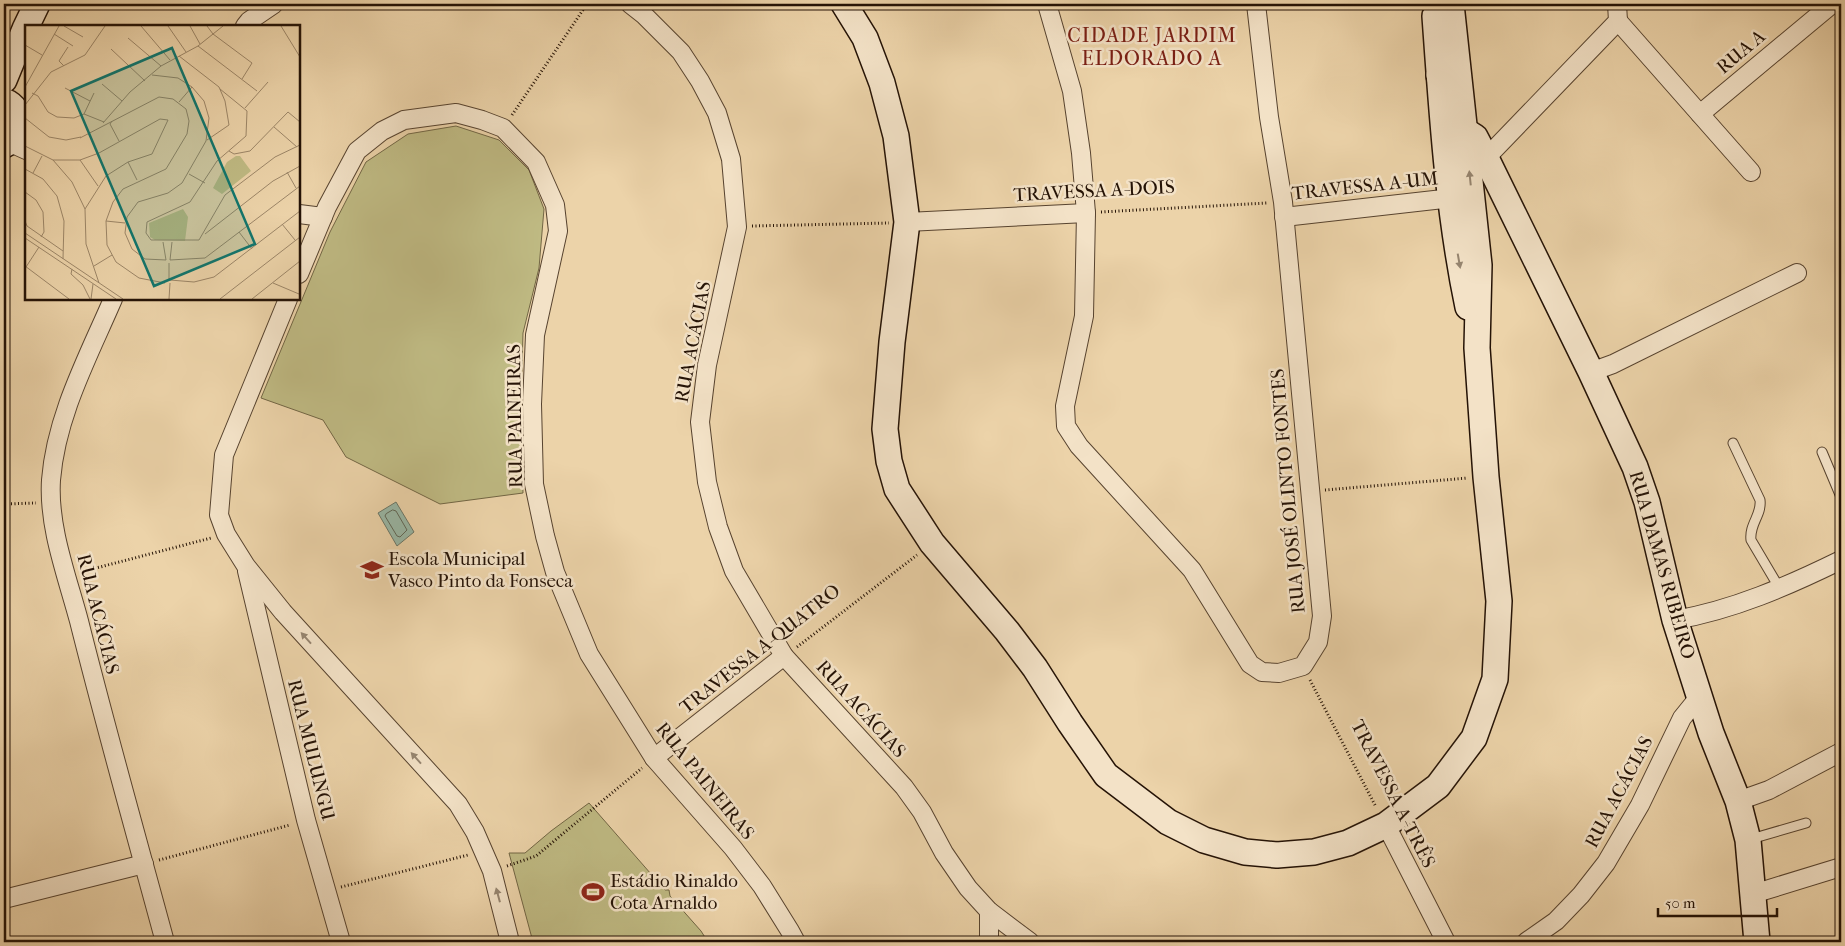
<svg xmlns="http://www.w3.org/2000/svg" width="1845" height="946" viewBox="0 0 1845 946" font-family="'IM FELL French Canon',serif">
  <rect width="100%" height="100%" fill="#ecd3a9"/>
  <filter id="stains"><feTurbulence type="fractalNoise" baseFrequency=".004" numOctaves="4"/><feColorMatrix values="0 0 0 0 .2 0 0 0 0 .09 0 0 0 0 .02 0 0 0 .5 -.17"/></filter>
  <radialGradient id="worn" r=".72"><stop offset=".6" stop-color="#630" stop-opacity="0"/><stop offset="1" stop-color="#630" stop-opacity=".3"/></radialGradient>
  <g fill="#bfba83" stroke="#726644">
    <path d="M456,126L499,140L529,170L544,209L539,268L523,333L521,403L523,493L440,504L346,457L323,420L261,398L330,232L366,162L408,134Z"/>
    <path d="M589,803L665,890H669L670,896L701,931L708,942H533L509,853H525L551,831Z"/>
  </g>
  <path fill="#99b8a7" stroke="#6b7667" d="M396,502L414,532L397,546L378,513Z"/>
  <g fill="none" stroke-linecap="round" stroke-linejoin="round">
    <path stroke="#5f6656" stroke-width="1" d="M393,510L396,511L407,530L400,537L397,536L385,516L386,514Z"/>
    <defs>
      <g id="lane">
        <path d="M1733,443L1760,500C1762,515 1749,524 1751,540L1780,589"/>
        <path d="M1822,452L1841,497"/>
        <path d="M1751,839L1806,823"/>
      </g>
      <g id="street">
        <path d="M630,4L644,15L681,52L700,81L717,113L731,159L737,227L707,365L700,422L707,482L718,527L734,571L784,656L904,787L922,812L944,853L968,888L989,911L1030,942"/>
        <path d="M1047,4L1072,91L1081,153L1086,213L1084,316L1065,406L1066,426L1079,446L1192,570L1250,664L1262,672L1279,673L1303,666L1318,642L1322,616L1283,202L1269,117L1256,4"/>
        <path d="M1618,21L1751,172"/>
        <path d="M245,26L249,21L274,4"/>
        <path d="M1700,114L1832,4"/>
        <path d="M7,144L15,145L26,150"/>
        <path d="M1486,158L1618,21L1617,4"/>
        <path d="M299,214L323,217"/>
        <path d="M1284,217L1452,198"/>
        <path d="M907,222L1086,213"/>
        <path d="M299,274L327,207L357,151L382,131L404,120L456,113L482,120L503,128L536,162L555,205L558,231L535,335L532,404L534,484L545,536L555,572L589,654L654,758L733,848L762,886L790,931L796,942"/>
        <path d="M113,299C88,357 56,416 51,480C48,527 67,576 79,621C106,729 136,835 165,942"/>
        <path d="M288,299L224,455L219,515L226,534L246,566L283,612L458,804L475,832L492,871L510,942"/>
        <path d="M1591,372L1613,364L1797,273"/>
        <path d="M247,571L306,820L341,942"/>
        <path d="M1675,620C1733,610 1788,586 1841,560"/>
        <path d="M654,758L784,656"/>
        <path d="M1738,801L1769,790L1841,752"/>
        <path d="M1386,825L1446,942"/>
        <path d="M1753,894L1841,867"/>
        <path d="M4,899L144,864"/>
        <path d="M989,942V911"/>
        <path d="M1526,942L1556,921L1581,895L1606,863L1640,805L1682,718L1699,697"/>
      </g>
      <g id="secondary">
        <path d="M844,4L865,38L882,83L896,136L907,222L892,342L885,429L889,461L897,489L932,543L1007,631L1035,668L1070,723L1106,775L1168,822L1204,840L1245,852L1277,855L1314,852L1348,843L1386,825L1438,786L1474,738L1495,679L1499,601L1486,477L1477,348L1479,265L1451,4"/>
        <path d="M1435,16C1442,114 1448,211 1468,307"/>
        <path d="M1439,75L1450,118L1456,125L1475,137L1486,158L1591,372L1635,467L1647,502L1675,620L1711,733L1738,801L1748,840L1757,942"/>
        <path d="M4,80L25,29L37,4"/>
        <path d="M4,101C25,109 22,136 4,145"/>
      </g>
    </defs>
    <use href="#lane" stroke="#57432f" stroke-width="11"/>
    <use href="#street" stroke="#57432f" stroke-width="20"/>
    <use href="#secondary" stroke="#251306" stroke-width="28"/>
    <g stroke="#251306" stroke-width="3" stroke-dasharray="1 2.5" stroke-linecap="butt">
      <path d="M512,115L587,4"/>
      <path d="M1101,212L1267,203"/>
      <path d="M752,226L889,223"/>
      <path d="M1325,490L1468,478"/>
      <path d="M4,504L36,503"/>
      <path d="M81,572L211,538"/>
      <path d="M797,647L917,555"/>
      <path d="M1310,680L1376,807"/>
      <path d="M159,860L290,825"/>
      <path d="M507,866L536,856L642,768"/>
      <path d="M341,887L468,855"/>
    </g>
    <use href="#lane" stroke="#f3e2c7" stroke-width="9"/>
    <use href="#street" stroke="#f3e2c7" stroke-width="18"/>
    <use href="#secondary" stroke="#f3e2c7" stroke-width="25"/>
  </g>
  <defs><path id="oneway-solid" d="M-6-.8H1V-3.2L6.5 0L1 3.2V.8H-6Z" transform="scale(1.25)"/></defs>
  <g fill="#968570">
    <use href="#oneway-solid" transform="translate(1470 178) rotate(-96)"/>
    <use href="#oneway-solid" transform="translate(1459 261) rotate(80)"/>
    <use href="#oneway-solid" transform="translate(306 638) rotate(-132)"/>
    <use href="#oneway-solid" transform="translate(416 758) rotate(-132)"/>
    <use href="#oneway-solid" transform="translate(498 895) rotate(-105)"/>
  </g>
  <defs>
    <symbol id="school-bare" viewBox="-9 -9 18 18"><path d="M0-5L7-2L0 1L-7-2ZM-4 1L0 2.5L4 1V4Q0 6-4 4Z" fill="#8f2418" stroke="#f3e2c7" stroke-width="2.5" paint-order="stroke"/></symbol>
    <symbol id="stadium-bare" viewBox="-9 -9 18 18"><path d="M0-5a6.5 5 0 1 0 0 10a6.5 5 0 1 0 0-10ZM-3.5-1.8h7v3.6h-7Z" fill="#8f2418" stroke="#f3e2c7" stroke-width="2.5" paint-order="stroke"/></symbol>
  </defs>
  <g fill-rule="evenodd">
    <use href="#school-bare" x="356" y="554" width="32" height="32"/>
    <use href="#stadium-bare" x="577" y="876" width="32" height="32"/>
  </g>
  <g text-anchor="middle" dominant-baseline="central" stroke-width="5" stroke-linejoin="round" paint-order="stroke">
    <g font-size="19" fill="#251306" stroke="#f3e2c7">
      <text transform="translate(1741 52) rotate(-40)">RUA A</text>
      <text transform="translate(1365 186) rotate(-6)">TRAVESSA A-UM</text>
      <text transform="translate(1094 191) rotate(-3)">TRAVESSA A-DOIS</text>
      <text transform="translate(693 342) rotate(-79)">RUA ACÁCIAS</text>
      <text transform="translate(515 416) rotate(-91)">RUA PAINEIRAS</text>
      <text transform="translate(1288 491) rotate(-95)">RUA JOSÉ OLINTO FONTES</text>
      <text transform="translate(1662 565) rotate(74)">RUA DAMAS RIBEIRO</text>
      <text transform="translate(98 614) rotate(76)">RUA ACÁCIAS</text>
      <text transform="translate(760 649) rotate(-38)">TRAVESSA A-QUATRO</text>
      <text transform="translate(861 709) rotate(48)">RUA ACÁCIAS</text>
      <text transform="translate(311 750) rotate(76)">RUA MULUNGU</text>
      <text transform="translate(705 781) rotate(51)">RUA PAINEIRAS</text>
      <text transform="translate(1619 792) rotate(-62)">RUA ACÁCIAS</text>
      <text transform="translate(1393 794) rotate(63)">TRAVESSA A-TRÊS</text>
    </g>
    <g font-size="19" fill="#251306" stroke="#f3e2c7" text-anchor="start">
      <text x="388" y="559">Escola Municipal<tspan x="388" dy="22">Vasco Pinto da Fonseca</tspan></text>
      <text x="610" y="881">Estádio Rinaldo<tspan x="610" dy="22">Cota Arnaldo</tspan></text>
    </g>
    <g font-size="20" letter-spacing="1" fill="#7a1f14" stroke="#f3e2c7">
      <text x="1152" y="35">CIDADE JARDIM<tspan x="1152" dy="23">ELDORADO A</tspan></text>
    </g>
  </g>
  <g transform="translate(25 25)">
    <rect width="275" height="275" fill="#ecd3a9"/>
    <path d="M211,131H215L226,146L197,169L188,163L202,137ZM158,184L163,192L160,216L130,215L125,212L124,198Z" fill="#bfba83"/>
    <path fill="none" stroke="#9c8668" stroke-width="1" d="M39,1L58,12M116,1L145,35M143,1L161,27M165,1L175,19M182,1L188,9L227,38L217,54M256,1L275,32M29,9L48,21M103,13L136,41M0,20L17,30M173,21L232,66M86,24L120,56M154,31L194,62L200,76L204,100L182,115M39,41L34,36L43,22M127,50L153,53L167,62L179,76L184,93L181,116L157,158L143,168L113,177L102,192L100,208L107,224L120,234L141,235M77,59L97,76M0,62L34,1M40,63L65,76M195,64L222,86L221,111L192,136L165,177L122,197L121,208L126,215H174L200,170L250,132L275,120M7,68L13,71L23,87L32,92L49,93L59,89L79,97M154,77L167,62M0,80L26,47L60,30L80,1M220,83L243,57M59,89L69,68M0,93L24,112L41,115L56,112M87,96L85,99L94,116M78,98L105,67L136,41L173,21L198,1M249,102L272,122M55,113L134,72L148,74L161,84L164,96L162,109L141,144L98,164L88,177L81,196L82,220L91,237L114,253L140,258M0,121L28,135H55L74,128L135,94L143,95L127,129L103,137L81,151L60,184L61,219L74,258M204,126L209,129L225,126L263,87L275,97M28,135L47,157L60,184M55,135L73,161M103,137L112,155M0,144L18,154L32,171L39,196L38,234M262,147L271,163M8,148L17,131M164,149L180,158M0,167L11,175L18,187L19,207L16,212M0,196L2,201L38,226M81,196L100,198M257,199L270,215M214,207L227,224M0,208L98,274M180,209L248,156L275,141M0,213L91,274M138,217L141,235M145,235L180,233L275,161M145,235L147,217M0,241L44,274M69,241L87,230M1,242L14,222M47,244L46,249L58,260L65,274M144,254V238M145,255L169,257L189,252L275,186M248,258L274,269M66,274L68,259M144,274L145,258M195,274L275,212M227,274L275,236"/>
    <path fill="#0f766e" fill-opacity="0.15" stroke="#0f766e" stroke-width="2.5" d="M147,23L230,219L129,261L46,66Z"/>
    <rect width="275" height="275" fill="none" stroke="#251306" stroke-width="2.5"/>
  </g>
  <rect width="1845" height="946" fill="none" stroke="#ecd3a9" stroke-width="20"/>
  <rect x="5" y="5" width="1835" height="936" fill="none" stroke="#251306" stroke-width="2.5"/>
  <rect x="10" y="10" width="1825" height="926" fill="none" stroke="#251306"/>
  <path d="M1658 908v8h119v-8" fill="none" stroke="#251306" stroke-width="2.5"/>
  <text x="1665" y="908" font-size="15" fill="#251306" stroke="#f3e2c7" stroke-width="4" paint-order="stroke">50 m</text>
  <rect width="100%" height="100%" filter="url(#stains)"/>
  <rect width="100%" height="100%" fill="url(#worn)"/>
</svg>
